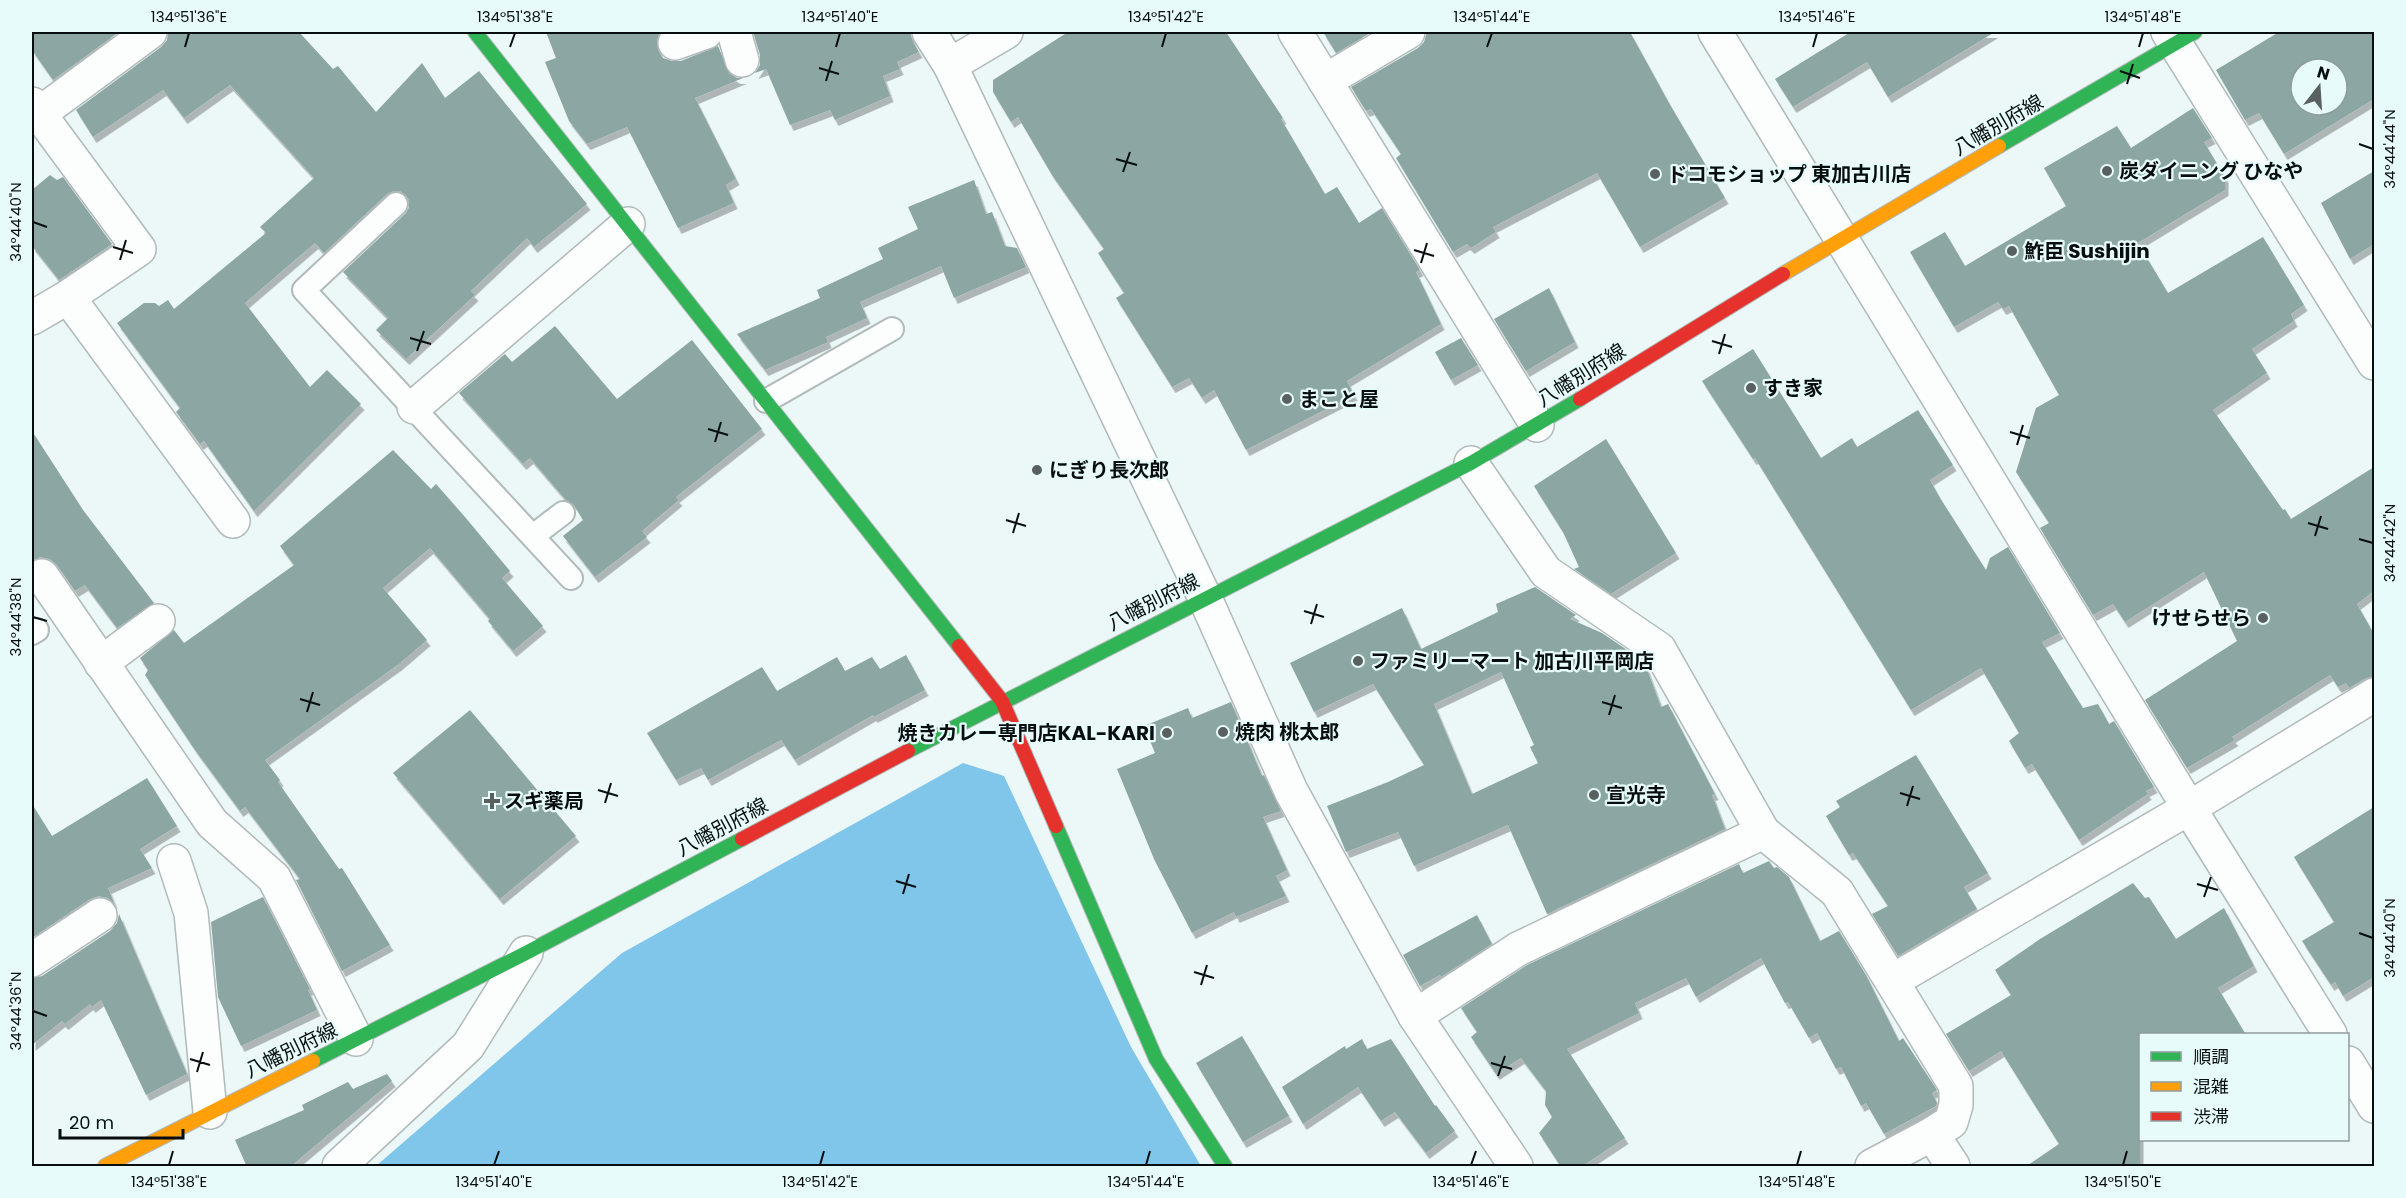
<svg xmlns="http://www.w3.org/2000/svg" width="2406" height="1198" viewBox="0 0 2406 1198" font-family="Poppins,'Noto Sans JP',sans-serif">
  <defs>
    <filter id="shadow"><feDropShadow dx="3.5" dy="6" stdDeviation="0" flood-color="#0004"/></filter>
  </defs>
  <rect width="100%" height="100%" fill="#ecf7f7"/>
  <path fill="#80c5ea" d="M963,763L1004,776L1131,1047L1201,1166H376L622,953Z"/>
  <g fill="#8ba6a3" fill-rule="evenodd" filter="url(#shadow)">
    <path d="M32,32H119L53,80L32,50Z"/>
    <path d="M168,32H299L333,69L338,66L376,112L422,63L445,98L479,71L587,204L534,247L527,238L471,291L475,295L406,359L376,330L388,318L343,272L406,213L409,207V200L400,191H394L387,194L324,253L315,243L245,303L310,387L327,370L361,404L254,511L204,441L200,444L176,412L180,408L117,323L144,303H155L159,306L168,300L174,309L266,233L260,227L314,178L230,85L184,118L163,90L93,137L76,110L161,47L167,40Z"/>
    <path d="M546,32H660L657,40L658,50L663,58L672,61H681L718,46L729,73L737,78H743L695,98L736,179L726,185L734,203L678,228L627,127L587,144L569,121L545,62L556,58Z"/>
    <path d="M753,32H910L913,42L919,52L897,62L900,69L883,76L890,96L835,120L830,110L790,125L766,69L755,73L760,65V55Z"/>
    <path d="M1068,32H1226L1283,118L1281,119L1325,194L1337,187L1359,223L1382,208L1420,270L1416,272L1441,324L1347,381L1354,395L1246,450L1214,390L1202,398L1189,378L1172,387L1116,298L1124,293L1098,253L1104,249L1052,175L1018,117L1011,122L993,92V80Z"/>
    <path d="M1323,32H1372L1336,53Z"/>
    <path d="M1427,32H1630L1669,103L1725,198L1640,247L1597,173L1493,227L1496,232L1471,248L1467,244L1453,252L1396,158L1401,154L1371,109L1366,111L1351,87L1418,48L1424,42Z"/>
    <path d="M1848,32H1995L1888,97L1867,62L1793,107L1775,79L1849,33Z"/>
    <path d="M2279,32H2374V99L2284,154L2259,113L2245,120L2216,70ZM2301,69H2337V105H2301Z"/>
    <path d="M2193,108L2212,138L2204,142L2225,177V190L2138,243L2168,293L2263,237L2304,305L2291,314L2294,321L2252,349L2267,373L2213,410L2283,510L2285,509L2291,519L2374,467V591L2357,604L2374,634V676L2364,679L2349,688L2346,683L2338,687L2330,675L2232,737L2235,740L2187,768L2145,700L2237,641L2204,572L2125,622L2113,604L2093,615L2040,528L2049,523L2016,472L2036,408L2059,395L2009,306L2003,309L1998,302L1954,327L1910,252L1945,232L1965,266L2066,206L2044,168L2117,126L2131,148Z"/>
    <path d="M2374,171V244L2350,259L2321,203Z"/>
    <path d="M50,175L57,180L63,177L112,244L59,280L32,246V190Z"/>
    <path d="M974,180L986,214L992,212L1005,246L1017,248L1026,267L954,298L941,266L860,302L867,318L826,337L828,342L765,370L737,334L820,298L817,290L883,259L878,248L918,229L908,207Z"/>
    <path d="M1549,288L1575,342L1526,371L1494,319Z"/>
    <path d="M555,326L617,399L692,340L762,429L676,497L679,500L642,531L647,537L595,577L563,536L583,520L574,505L566,500L530,458L523,464L459,393L505,354L512,362Z"/>
    <path d="M1461,338L1478,365L1451,380L1435,352Z"/>
    <path d="M1753,349L1821,458L1852,438L1857,447L1918,410L1953,465L1930,480L1940,498L1986,570L1990,558L2008,547L2060,633L2042,642L2083,708L2098,704L2109,724L2114,721L2154,787L2146,791L2148,794L2079,840L2032,764L2025,768L2009,741L2019,733L1981,668L1911,710L1755,458L1753,459L1702,381Z"/>
    <path d="M32,431L83,510L154,603L117,628L85,585L75,591L57,565L50,559L40,557L32,561Z"/>
    <path d="M1606,439L1676,553L1611,594L1574,569L1579,567L1563,532L1534,486Z"/>
    <path d="M393,450L431,489L436,484L465,517L510,571L502,578L543,626L513,651L488,621L490,619L430,548L383,588L427,640L399,664L265,760L280,780L278,782L339,869L342,868L390,945L342,971L296,880L300,879L245,807L240,811L195,750L145,675L148,670L140,658L174,630L184,643L294,565L280,546Z"/>
    <path d="M1535,587L1576,615L1570,619L1602,633L1636,656L1638,664H1645L1661,707L1668,704L1715,794L1712,795L1725,829L1547,914L1508,825L1414,866L1398,832L1346,852L1327,806L1388,782L1424,765L1373,684L1314,712L1290,663L1402,608L1421,649L1498,612L1496,604ZM1501,672L1534,745L1530,747L1538,763L1472,794L1434,704Z"/>
    <path d="M906,655L925,690L874,717L873,715L795,760L781,740L708,780L701,768L676,780L647,733L762,667L777,691L837,657L845,671L872,657L880,669Z"/>
    <path d="M1231,702L1262,776L1264,775L1281,811L1263,817L1287,870L1276,876L1286,896L1236,917L1234,912L1192,933L1154,859L1117,769L1155,753L1144,726L1188,708L1192,718Z"/>
    <path d="M470,710L576,836L500,899L393,773Z"/>
    <path d="M1916,755L1988,873L1964,887L1977,909L1898,956L1872,914L1888,906L1853,853L1849,855L1826,816L1840,807L1836,801Z"/>
    <path d="M147,778L177,826L140,849L152,868L108,888L114,903L108,898L99,896L90,899L32,938V804L52,836Z"/>
    <path d="M2374,807V977L2343,996L2335,982L2331,985L2302,941L2334,922L2294,857Z"/>
    <path d="M1769,861L1774,868L1777,867L1789,877L1820,941L1839,931L1866,975L1899,1041L1903,1038L1937,1090L1932,1093L1937,1103L1936,1106L1884,1134L1866,1103L1861,1106L1841,1067L1836,1069L1817,1033L1809,1038L1788,1002L1785,1003L1761,958L1696,997L1686,978L1635,1003L1639,1013L1567,1049L1625,1138L1581,1167H1561L1539,1133L1552,1117L1545,1105L1546,1091L1521,1058L1496,1074L1471,1037L1477,1032L1461,1008L1527,965L1739,864L1743,873Z"/>
    <path d="M2133,883L2145,898L2149,897L2176,939L2224,908L2254,966L2218,988L2246,1035H2140V1167H2025L2059,1144L2001,1051L1969,1071L1946,1034L2011,995L1995,970L2040,939Z"/>
    <path d="M263,897L310,989L308,990L317,1010L241,1046L218,997L211,922Z"/>
    <path d="M119,914L187,1074L146,1095L101,1000L92,1007L90,1004L65,1024L62,1021L32,1045V978L42,976L110,931L117,923Z"/>
    <path d="M1477,915L1492,944L1441,977L1440,975L1420,986L1403,955Z"/>
    <path d="M1242,1036L1289,1116L1243,1142L1196,1063Z"/>
    <path d="M1362,1039L1367,1049L1391,1039L1435,1106L1436,1105L1455,1131L1426,1153L1395,1112L1381,1121L1358,1087L1303,1124L1282,1087L1345,1046L1346,1049Z"/>
    <path d="M387,1074L392,1081L290,1167H247L235,1140L304,1110L302,1105L348,1082L353,1089Z"/>
  </g>
  <g fill="none" stroke-linecap="round" stroke-linejoin="round">
    <defs>
      <g id="lane">
        <path d="M396,204L304,290L571,578"/>
        <path d="M766,401L892,329"/>
        <path d="M533,536L563,513"/>
        <path d="M32,633L37,630"/>
      </g>
      <g id="street">
        <path d="M734,32L742,60"/>
        <path d="M929,32L950,65L1205,598L1291,791L1415,1016L1516,1166"/>
        <path d="M1295,32L1537,425"/>
        <path d="M1715,32L2189,808L2330,1034"/>
        <path d="M2168,32L2374,363"/>
        <path d="M675,43L706,32"/>
        <path d="M950,65L1006,32"/>
        <path d="M1325,81L1408,32"/>
        <path d="M32,104L139,249L68,297L32,318"/>
        <path d="M39,114L150,32"/>
        <path d="M68,297L233,521"/>
        <path d="M414,407L628,224"/>
        <path d="M1471,463L1546,572L1659,649L1763,832L1837,892L1956,1086V1105L1951,1122L1932,1134L1953,1166"/>
        <path d="M42,576L212,823L274,878L356,1039"/>
        <path d="M101,663L158,621"/>
        <path d="M174,861L191,913L210,1112"/>
        <path d="M32,960L100,915"/>
        <path d="M1892,981L2189,808L2374,695"/>
        <path d="M1415,1016L1518,949L1763,832"/>
        <path d="M2348,1063L2374,1106"/>
        <path d="M339,1166L468,1046L526,953"/>
        <path d="M1872,1166L1932,1134"/>
      </g>
      <g id="fast">
        <path d="M475,32L959,646"/>
        <path d="M1999,146L2195,32"/>
        <path d="M908,751L1471,463L1580,399"/>
        <path d="M1056,826L1156,1059L1225,1166"/>
        <path d="M313,1061L526,953L742,839"/>
      </g>
      <g id="slow">
        <path d="M1783,274L1999,146"/>
        <path d="M105,1166L313,1061"/>
      </g>
      <g id="jam">
        <path d="M1580,399L1783,274"/>
        <path d="M959,646L1002,701L1056,826"/>
        <path d="M742,839L908,751"/>
      </g>
    </defs>
    <use href="#lane" stroke="#b1b9b9" stroke-width="26"/>
    <use href="#street" stroke="#b1b9b9" stroke-width="36"/>
    <use href="#fast" stroke="#b1b9b9" stroke-width="16"/>
    <use href="#slow" stroke="#b1b9b9" stroke-width="16"/>
    <use href="#jam" stroke="#b1b9b9" stroke-width="16"/>
    <use href="#lane" stroke="#fcfefe" stroke-width="22"/>
    <use href="#street" stroke="#fcfefe" stroke-width="33"/>
    <use href="#fast" stroke="#30b455" stroke-width="14"/>
    <use href="#slow" stroke="#ff9f0a" stroke-width="14"/>
    <use href="#jam" stroke="#e5322d" stroke-width="14"/>
  </g>
  <path fill="none" stroke="#080e0f" stroke-width="2" d="M185,47L189,33M510,47L515,33M836,47L840,33M1162,47L1166,33M1487,47L1492,33M1813,47L1817,33M2139,47L2143,33M819,68L839,74M2120,71L2140,78M826,81L832,61M2127,84L2133,64M2359,144L2373,149M1116,159L1137,165M1123,172L1130,152M33,222L47,227M113,247L133,253M1414,250L1434,256M120,260L126,240M1421,263L1427,243M410,338L431,344M1712,341L1732,347M417,351L424,331M1719,354L1725,334M708,429L728,435M2010,432L2030,438M715,442L721,422M2017,445L2023,425M1006,520L1026,526M2308,523L2328,529M1013,533L1019,513M2315,536L2321,516M2359,539L2373,543M1304,611L1324,617M33,617L47,621M1311,624L1317,604M300,699L320,705M1602,702L1622,708M307,712L313,692M1609,715L1615,695M598,790L618,796M1900,793L1920,799M605,803L611,783M1907,806L1913,786M896,881L916,887M2197,884L2218,890M903,894L909,874M2204,897L2211,877M2359,933L2373,938M1194,972L1214,978M1201,985L1207,965M33,1011L47,1016M190,1059L210,1065M1491,1063L1512,1069M197,1072L203,1052M1498,1076L1505,1056M169,1165L173,1151M494,1165L499,1151M820,1165L824,1151M1146,1165L1150,1151M1471,1165L1476,1151M1797,1165L1801,1151M2123,1165L2127,1151"/>
  <g fill="#586060" stroke="#e8fbfb" stroke-width="2">
    <circle cx="2107" cy="171" r="6"/>
    <circle cx="1655" cy="174" r="6"/>
    <circle cx="2012" cy="251" r="6"/>
    <circle cx="1751" cy="388" r="6"/>
    <circle cx="1287" cy="399" r="6"/>
    <circle cx="1037" cy="470" r="6"/>
    <circle cx="2263" cy="618" r="6"/>
    <circle cx="1358" cy="661" r="6"/>
    <circle cx="1223" cy="732" r="6"/>
    <circle cx="1167" cy="733" r="6"/>
    <circle cx="1594" cy="795" r="6"/>
    <path d="M489 792h6v6h6v6h-6v6h-6v-6h-6v-6h6z"/>
  </g>
  <g text-anchor="middle" dominant-baseline="central" stroke-width="4.5" stroke-linejoin="round" paint-order="stroke">
    <g font-size="20" fill="#080e0f" stroke="#e8fbfb">
      <text transform="translate(1998 125) rotate(-30)">八幡別府線</text>
      <text transform="translate(1581 375) rotate(-32)">八幡別府線</text>
      <text transform="translate(1153 602) rotate(-27)">八幡別府線</text>
      <text transform="translate(722 827) rotate(-28)">八幡別府線</text>
      <text transform="translate(291 1050) rotate(-26)">八幡別府線</text>
    </g>
    <g font-size="20" font-weight="bold" fill="#080e0f" stroke="#e8fbfb" text-anchor="start">
      <text x="2119" y="171">炭ダイニング ひなや</text>
      <text x="1667" y="174">ドコモショップ 東加古川店</text>
      <text x="2024" y="251">鮓臣 Sushijin</text>
      <text x="1763" y="388">すき家</text>
      <text x="1299" y="399">まこと屋</text>
      <text x="1049" y="470">にぎり長次郎</text>
      <text x="2251" y="618" text-anchor="end">けせらせら</text>
      <text x="1370" y="661">ファミリーマート 加古川平岡店</text>
      <text x="1235" y="732">焼肉 桃太郎</text>
      <text x="1155" y="733" text-anchor="end">焼きカレー専門店KAL-KARI</text>
      <text x="1606" y="795">宣光寺</text>
      <text x="504" y="801">スギ薬局</text>
    </g>
  </g>
  <rect width="2406" height="1198" fill="none" stroke="#e8fbfb" stroke-width="66"/>
  <rect x="2139" y="1033" width="210" height="108" fill="#e8fbfb" stroke="#8e9c9d" stroke-width="1.5"/>
  <rect x="2151" y="1052" width="30" height="9" fill="#30b455" stroke="#8e9c9d" stroke-width="1.5"/>
  <text x="2193" y="1063" font-size="18" fill="#080e0f">順調</text>
  <rect x="2151" y="1082" width="30" height="9" fill="#ff9f0a" stroke="#8e9c9d" stroke-width="1.5"/>
  <text x="2193" y="1093" font-size="18" fill="#080e0f">混雑</text>
  <rect x="2151" y="1112" width="30" height="9" fill="#e5322d" stroke="#8e9c9d" stroke-width="1.5"/>
  <text x="2193" y="1123" font-size="18" fill="#080e0f">渋滞</text>
  <g transform="translate(2319 87) rotate(17)"><circle r="28" fill="#e8fbfb" stroke="#8e9c9d" stroke-width="1.5"/>
  <path d="M0-4.5L10 22L0 15L-10 22Z" fill="#586060"/>
  <text y="-9" font-size="16" font-weight="bold" text-anchor="middle" fill="#080e0f">N</text>
  </g>
  <path d="M60 1129v9h123v-9" fill="none" stroke="#080e0f" stroke-width="3"/>
  <text x="69" y="1129" font-size="18" fill="#080e0f" stroke="#e8fbfb" stroke-width="4.5" paint-order="stroke">20 m</text>
  <rect x="33" y="33" width="2340" height="1132" fill="none" stroke="#080e0f" stroke-width="2"/>
  <g font-size="15" text-anchor="middle" fill="#080e0f">
    <text x="189" y="22">134°51'36"E</text>
    <text x="515" y="22">134°51'38"E</text>
    <text x="840" y="22">134°51'40"E</text>
    <text x="1166" y="22">134°51'42"E</text>
    <text x="1492" y="22">134°51'44"E</text>
    <text x="1817" y="22">134°51'46"E</text>
    <text x="2143" y="22">134°51'48"E</text>
    <text transform="translate(2390 149) rotate(-90)" y="5">34°44'44"N</text>
    <text transform="translate(16 222) rotate(-90)" y="5">34°44'40"N</text>
    <text transform="translate(2390 543) rotate(-90)" y="5">34°44'42"N</text>
    <text transform="translate(16 617) rotate(-90)" y="5">34°44'38"N</text>
    <text transform="translate(2390 938) rotate(-90)" y="5">34°44'40"N</text>
    <text transform="translate(16 1011) rotate(-90)" y="5">34°44'36"N</text>
    <text x="169" y="1187">134°51'38"E</text>
    <text x="494" y="1187">134°51'40"E</text>
    <text x="820" y="1187">134°51'42"E</text>
    <text x="1146" y="1187">134°51'44"E</text>
    <text x="1471" y="1187">134°51'46"E</text>
    <text x="1797" y="1187">134°51'48"E</text>
    <text x="2123" y="1187">134°51'50"E</text>
  </g>
</svg>
